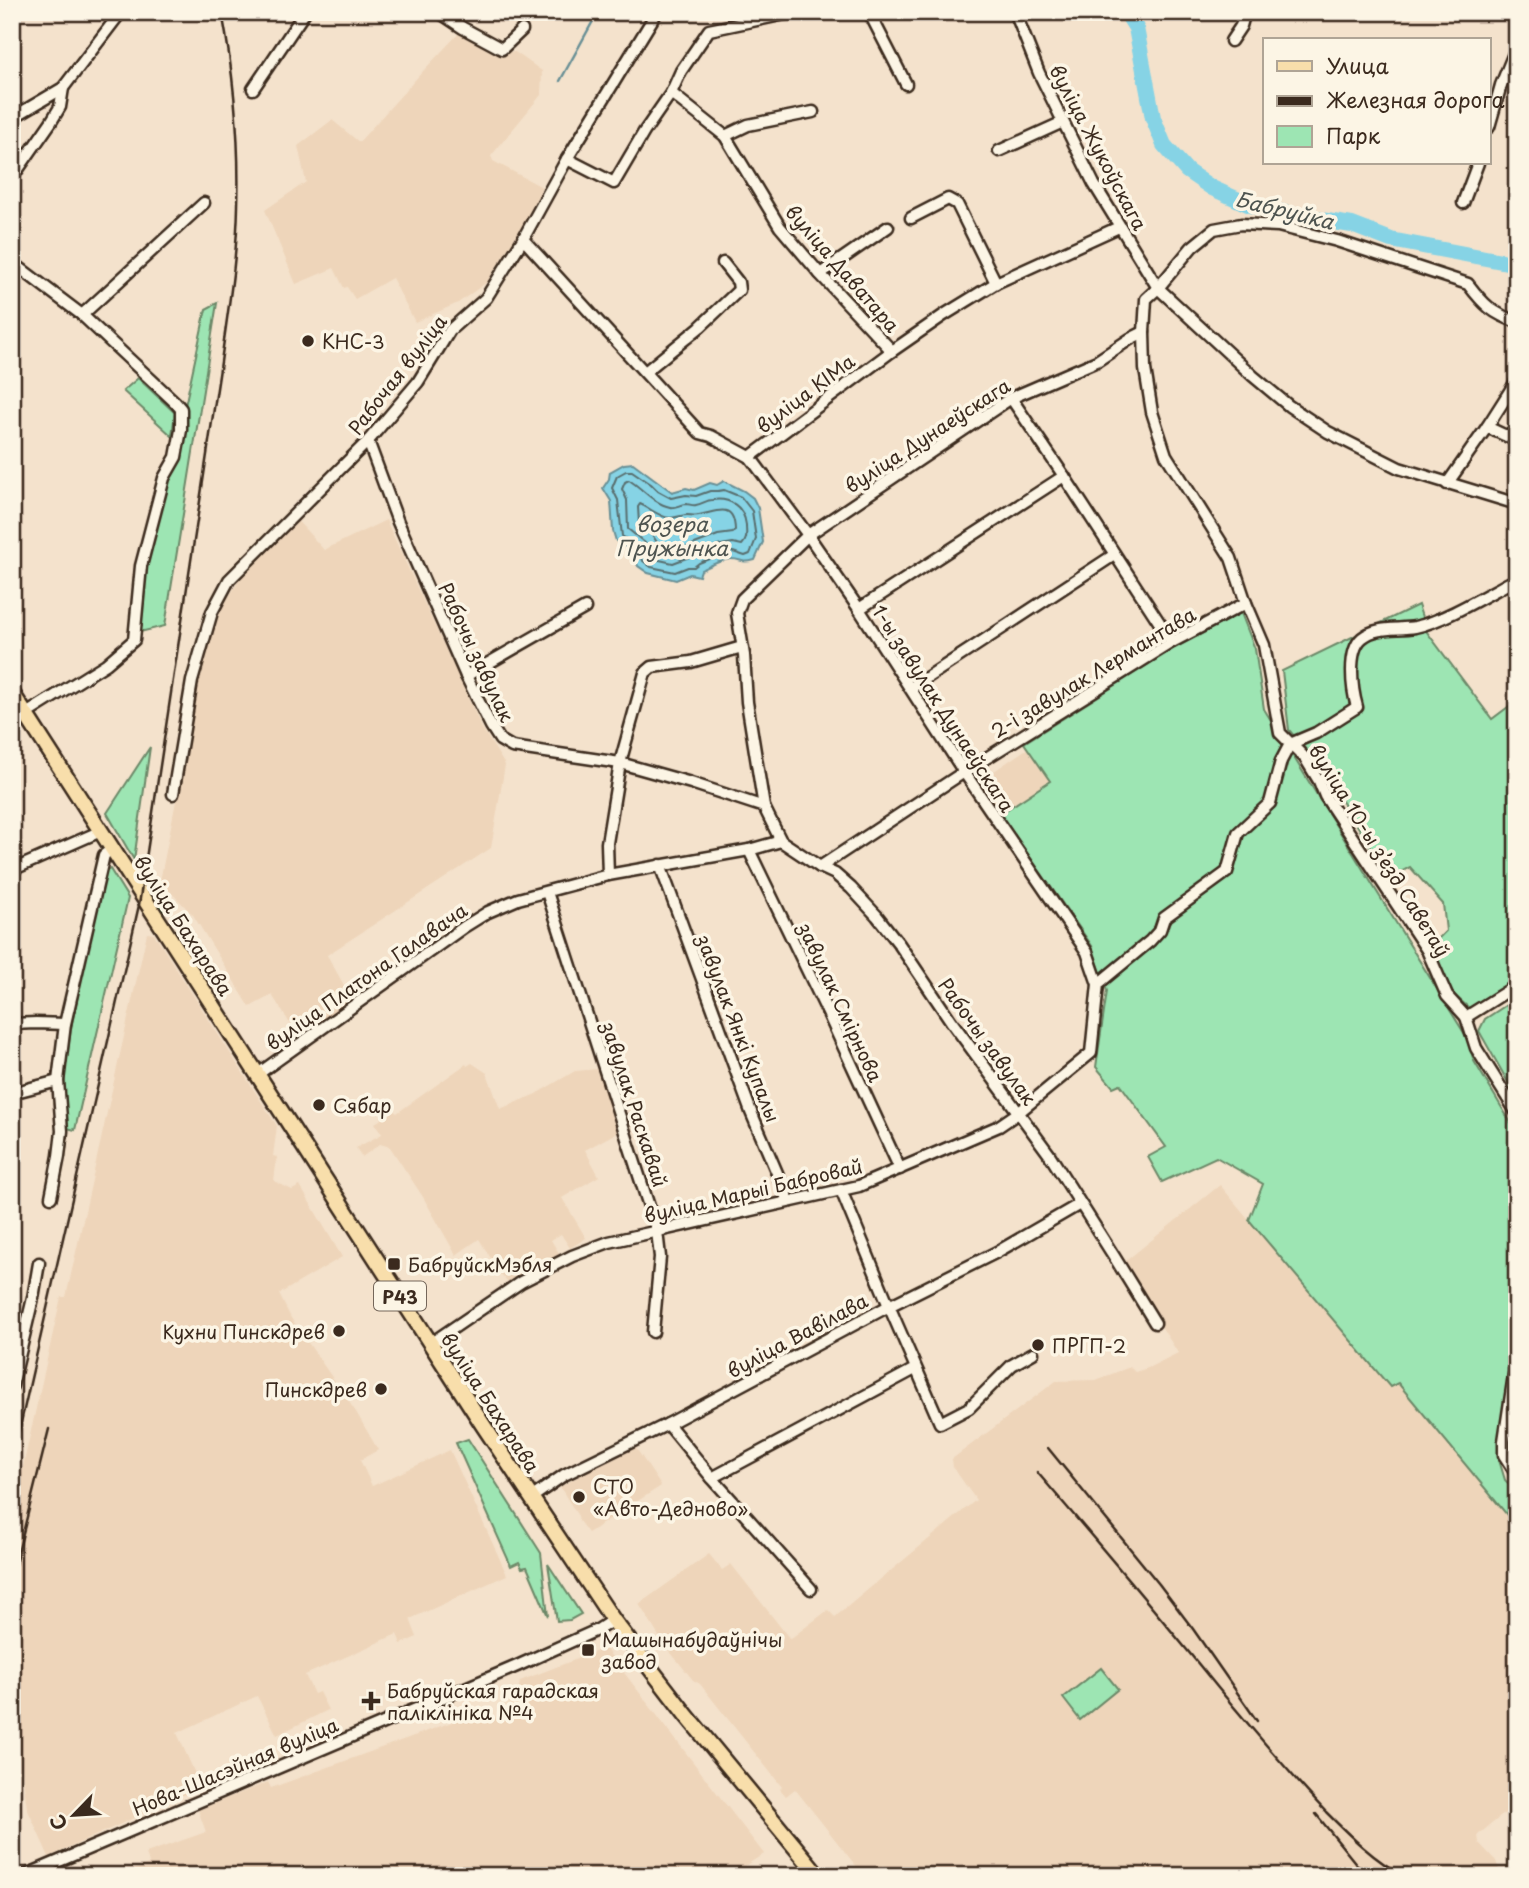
<svg xmlns="http://www.w3.org/2000/svg" width="1529" height="1888" viewBox="0 0 1529 1888" font-family="'Playpen Sans',sans-serif">
  <rect width="100%" height="100%" fill="#f4e2cc"/>
  <filter id="ink" filterUnits="userSpaceOnUse"><feTurbulence type="fractalNoise" baseFrequency=".0143" numOctaves="2"/><feDisplacementMap in="SourceGraphic" scale="14" xChannelSelector="R" yChannelSelector="G"/><feConvolveMatrix kernelMatrix="1 2 1 2 8 2 1 2 1" color-interpolation-filters="sRGB"/></filter>
  <g filter="url(#ink)">
    <g fill="#eed5ba">
      <path d="M461,31L498,52H515L542,71L541,95L491,156L493,161L542,187L529,216L487,282L458,303L415,322L392,278L355,299L347,287L344,288L334,268L296,284L265,210L306,182L298,146L332,120L359,142L424,70Z"/>
      <path d="M295,518L324,550L386,520L482,728L505,765L491,848L327,955L354,1003L306,1031L289,1022L272,995L250,1007L193,915L160,881L185,756L199,675L221,609L242,576Z"/>
      <path d="M1028,748L1050,781L1000,814L978,782Z"/>
      <path d="M147,933L154,934L277,1126L273,1156L277,1157L274,1181L292,1190L300,1186L342,1257L279,1294L291,1318L356,1412L378,1450L360,1460L372,1486L450,1450L507,1575L410,1619L417,1637L401,1644L397,1634L305,1675L314,1694L319,1692L328,1710L277,1735L257,1696L177,1733L201,1787L49,1857L27,1808L12,1698V1542L22,1514L13,1511L61,1297H66Z"/>
      <path d="M472,1063L487,1073L500,1109L536,1094L575,1071L598,1069L618,1132L585,1150L599,1176L562,1198L586,1238L570,1248L561,1234L551,1240L560,1255L508,1282L500,1273L479,1239L456,1255L423,1197L390,1147L380,1144L362,1157L356,1148L382,1134L375,1123L394,1111L397,1113L466,1064L467,1066Z"/>
      <path d="M1220,1185L1390,1387L1397,1382L1517,1527V1803L1478,1835L1479,1843L1496,1861L1501,1876H907L888,1869L884,1865L871,1876H864L795,1789L786,1796L780,1789L782,1787L700,1684L693,1680L663,1643L639,1604L709,1554L722,1570L731,1564L790,1639L828,1610L835,1617L976,1500L953,1467L952,1459L1056,1381L1096,1380L1130,1367L1135,1372L1148,1368L1178,1353L1122,1264Z"/>
      <path d="M634,1445L661,1486L588,1533L579,1521L578,1516L560,1487Z"/>
      <path d="M605,1648L764,1854L728,1876H116L149,1864L146,1853L206,1832L198,1810L268,1782L271,1788L463,1718L485,1717L487,1721L513,1709L507,1693L519,1688L520,1681Z"/>
    </g>
    <g fill="#9de5b3" stroke="#6c8868" stroke-width="2">
      <path d="M217,303L165,626L140,632L146,566L169,482L178,460L185,430V406L206,309Z"/>
      <path d="M138,378L175,413L172,436L123,391Z"/>
      <path d="M1418,605L1427,632L1492,719L1516,701L1517,702V978L1469,1008L1451,992L1431,946L1446,931L1443,904L1410,867L1390,878L1320,766L1289,730L1282,671Z"/>
      <path d="M1241,613L1255,649L1264,709L1466,1036L1474,1061L1517,1133V1312L1514,1316L1499,1460L1505,1480L1517,1492V1527L1398,1383L1390,1387L1249,1220L1263,1184L1216,1157L1162,1182L1148,1157L1166,1147L1120,1084L1113,1087L1096,1067L1107,991L1092,946L1000,814L1050,781L1024,743L1176,647Z"/>
      <path d="M150,747L134,860L107,813Z"/>
      <path d="M110,869L128,898L75,1130L67,1128L64,1080L71,1028L104,872Z"/>
      <path d="M158,886L168,899L163,913L155,903Z"/>
      <path d="M1517,998V1098L1479,1031L1485,1019Z"/>
      <path d="M468,1439L541,1553L548,1616L527,1567L522,1568L519,1562L511,1566L456,1443Z"/>
      <path d="M548,1564L581,1614L570,1620L557,1621Z"/>
      <path d="M1101,1668L1118,1689L1080,1720L1063,1698Z"/>
    </g>
    <path fill="#86d3e5" stroke="#688f95" stroke-width="2" d="M633,463L672,492L686,488L694,490L710,483L717,485L724,481L744,491L753,498L758,508L763,542L755,560C740,564 743,559 731,559C722,559 710,566 701,570L699,576L690,574L676,580L648,573L638,566L633,553L616,541L613,531L611,501L603,488L609,479L610,472L624,464Z"/>
    <g fill="none" stroke-linecap="round" stroke-linejoin="round">
      <g stroke="#596e6e" stroke-width="2">
        <path d="M626,471H632L651,484L658,491L671,498L686,495L696,496L710,491H718L724,490L741,497L752,511L756,539L750,554L745,556L733,552L724,553L699,563L694,567H688L675,572L651,567L643,561L638,547L622,536L618,500L612,488L617,476Z"/>
        <path d="M629,480C642,488 654,504 670,507C676,508 680,505 686,504C689,504 693,506 696,505C702,504 707,500 712,500C730,497 744,507 746,525C746,534 748,539 742,545L733,543L721,545L673,563L655,559L651,556L645,543L628,529L627,500L622,489L625,482Z"/>
        <path d="M640,504C650,508 659,517 670,518C676,518 681,515 687,515C691,515 695,516 699,515C717,512 734,501 735,530L733,533L718,535L674,552L661,549L653,536L639,524L638,507Z"/>
      </g>
      <path stroke="#688f95" stroke-width="2.5" d="M560,81L598,12"/>
      <path stroke="#86d3e5" stroke-width="16" d="M1126,12L1136,28L1153,118L1164,145L1187,171L1212,188L1250,205L1302,217L1352,225L1391,240L1517,264"/>
      <defs>
        <g id="street">
          <path d="M439,12L463,28L502,49L522,30"/>
          <path d="M869,12L906,84"/>
          <path d="M1015,12L1039,73L1094,184L1158,288L1253,376L1289,406L1328,432L1399,468L1517,504"/>
          <path d="M1231,41L1241,26L1245,12"/>
          <path d="M253,89L305,12"/>
          <path d="M671,93L725,136L748,125L813,112"/>
          <path d="M12,118L63,88L121,12"/>
          <path d="M1489,127L1501,85L1517,46"/>
          <path d="M725,136L780,227L820,274L892,351"/>
          <path d="M999,151L1063,122"/>
          <path d="M567,159L614,183L644,132L671,93L681,71L709,30L795,12"/>
          <path d="M12,178L51,122L60,107L63,88"/>
          <path d="M1463,203L1478,163"/>
          <path d="M911,218L948,199L957,204L996,283"/>
          <path d="M523,239L700,433L711,436L750,457L892,351L944,315L996,283L1119,227"/>
          <path d="M12,262L82,315L175,402L181,409V430L176,457L164,478L141,566L134,640L106,664L26,714"/>
          <path d="M820,274L888,227"/>
          <path d="M82,315L204,203"/>
          <path d="M1517,322C1492,313 1484,305 1468,284L1337,241L1278,226L1241,224L1214,229L1192,247L1158,288L1146,299L1144,332L1145,369L1152,412L1166,455L1231,558L1246,603L1264,645L1280,733L1305,758L1319,781L1325,796L1427,950L1447,996L1466,1017L1476,1048L1517,1113"/>
          <path d="M645,372L700,327L739,290L738,282L723,263"/>
          <path d="M1517,380L1487,427L1517,441"/>
          <path d="M1011,398L1064,476L1172,642"/>
          <path d="M368,441L398,522L466,676L491,726L500,740L512,747L620,763L691,783L764,807L781,841L820,867L835,874L851,888L877,916L899,944L951,1021L1049,1154L1115,1258L1155,1323"/>
          <path d="M1447,484L1487,427"/>
          <path d="M859,609L1064,476"/>
          <path d="M466,676L585,608"/>
          <path d="M911,688L1114,555"/>
          <path d="M173,794L192,681L212,612L229,580L368,441L418,382L450,330L486,298L523,239L567,159L657,12"/>
          <path d="M764,807L747,702L744,655L737,613L742,599L808,535L1011,398L1097,361L1130,339L1144,332"/>
          <path d="M749,850L826,1009L900,1169"/>
          <path d="M660,865L751,1112L789,1201"/>
          <path d="M820,867L964,772L1172,642L1246,603"/>
          <path d="M12,870L101,831"/>
          <path d="M608,875L607,843L620,763L645,673L652,667L691,662L742,647"/>
          <path d="M547,892L657,1231L660,1257L653,1332"/>
          <path d="M1098,984L1150,941L1160,930L1164,918L1227,872L1238,833L1270,803L1281,761L1290,744L1316,733L1357,707C1352,690 1347,651 1362,638C1376,626 1397,630 1415,627C1443,621 1483,597 1509,583L1517,592"/>
          <path d="M1466,1017L1517,985"/>
          <path d="M12,1024L36,1023L65,1024"/>
          <path d="M258,1074L464,927L488,912L518,899L608,875L749,850L781,841"/>
          <path d="M12,1093L58,1081"/>
          <path d="M841,1190L889,1306L940,1423L969,1408L1012,1365L1033,1353"/>
          <path d="M51,1197L59,1156L62,1131L58,1081L65,1024L104,855L112,849"/>
          <path d="M430,1344L521,1282L572,1256L609,1242L859,1186L999,1126L1018,1113L1091,1053L1098,984L1087,952L964,772L859,609L808,535L750,457"/>
          <path d="M1517,1355L1504,1441V1455L1517,1475"/>
          <path d="M12,1386L33,1298L39,1263"/>
          <path d="M668,1424L712,1478L811,1589"/>
          <path d="M712,1478L915,1369"/>
          <path d="M531,1498L564,1475L668,1424L889,1306L997,1252L1080,1204"/>
          <path d="M24,1876L517,1666L599,1629L613,1620"/>
        </g>
        <path id="primary" d="M12,693L483,1425L613,1620L687,1716L819,1876"/>
      </defs>
      <use href="#street" stroke="#3b2a1e" stroke-width="15"/>
      <use href="#primary" stroke="#3b2a1e" stroke-width="19"/>
      <use href="#street" stroke="#fcf5e5" stroke-width="10"/>
      <use href="#primary" stroke="#f8deab" stroke-width="14"/>
      <g stroke="#3b2a1e" stroke-width="2.5">
        <path d="M1048,1448L1159,1584L1193,1629L1257,1721"/>
        <path d="M12,1462L139,905L221,362C228,310 237,258 238,206C240,141 234,76 222,12"/>
        <path d="M1037,1472C1098,1543 1159,1615 1218,1688C1253,1730 1288,1772 1326,1812C1350,1836 1374,1860 1404,1876"/>
        <path d="M12,1577L49,1429"/>
        <path d="M1316,1814L1366,1876"/>
        <path d="M632,1876L651,1870"/>
      </g>
    </g>
  </g>
  <g fill="#3b2a1e" stroke="#fcf5e5" stroke-width="2.5">
    <circle cx="308" cy="341" r="7"/>
    <circle cx="319" cy="1105" r="7"/>
    <rect x="387" y="1257" width="14" height="14" rx="3.5"/>
    <circle cx="339" cy="1331" r="7"/>
    <circle cx="1038" cy="1345" r="7"/>
    <circle cx="381" cy="1389" r="7"/>
    <circle cx="579" cy="1497" r="7"/>
    <rect x="581" y="1643" width="14" height="14" rx="3.5"/>
    <path d="M367.5 1690.5h7v7h7v7h-7v7h-7v-7h-7v-7h7z"/>
  </g>
  <g text-anchor="middle" dominant-baseline="central" stroke-width="7" stroke-linejoin="round" paint-order="stroke">
    <rect fill="#fcf5e5" stroke="#75675a" stroke-width="2" x="374" y="1281.5" width="52" height="29" rx="5"/>
    <g font-size="18" font-weight="bold" fill="#3b2a1e">
      <text x="400" y="1296">Р43</text>
    </g>
    <g font-size="19" fill="#3b2a1e" stroke="#fcf5e5">
      <text transform="translate(1099 147) rotate(62)">вуліца Жукоўскага</text>
      <text transform="translate(843 268) rotate(49)">вуліца Даватара</text>
      <text transform="translate(397 374) rotate(-52)">Рабочая вуліца</text>
      <text transform="translate(805 393) rotate(-37)">вуліца КІМа</text>
      <text transform="translate(927 435) rotate(-33)">вуліца Дунаеўскага</text>
      <text transform="translate(477 652) rotate(65)">Рабочы завулак</text>
      <text transform="translate(1093 672) rotate(-31)">2-і завулак Лермантава</text>
      <text transform="translate(944 708) rotate(57)">1-ы завулак Дунаеўскага</text>
      <text transform="translate(1380 850) rotate(58)">вуліца 10-ы зʼезд Саветаў</text>
      <text transform="translate(184 925) rotate(57)">вуліца Бахарава</text>
      <text transform="translate(366 976) rotate(-35)">вуліца Платона Галавача</text>
      <text transform="translate(841 1002) rotate(65)">завулак Смірнова</text>
      <text transform="translate(739 1028) rotate(69)">завулак Янкі Купалы</text>
      <text transform="translate(988 1041) rotate(54)">Рабочы завулак</text>
      <text transform="translate(635 1104) rotate(72)">завулак Раскавай</text>
      <text transform="translate(753 1190) rotate(-13)">вуліца Марыі Бабровай</text>
      <text transform="translate(797 1335) rotate(-28)">вуліца Вавілава</text>
      <text transform="translate(491 1402) rotate(57)">вуліца Бахарава</text>
      <text transform="translate(235 1766) rotate(-23)">Нова-Шасэйная вуліца</text>
    </g>
    <g font-size="19" fill="#3b2a1e" stroke="#fcf5e5" text-anchor="start">
      <text x="322" y="341">КНС-3</text>
      <text x="333" y="1105">Сябар</text>
      <text x="408" y="1264">БабруйскМэбля</text>
      <text x="325" y="1331" text-anchor="end">Кухни Пинскдрев</text>
      <text x="1052" y="1345">ПРГП-2</text>
      <text x="367" y="1389" text-anchor="end">Пинскдрев</text>
      <text x="593" y="1486">СТО<tspan x="593" dy="22">«Авто-Дедново»</tspan></text>
      <text x="602" y="1639">Машынабудаўнічы<tspan x="602" dy="22">завод</tspan></text>
      <text x="387" y="1690">Бабруйская гарадская<tspan x="387" dy="22">паліклініка №4</tspan></text>
    </g>
    <g font-size="21" font-style="italic" fill="#4e5450" stroke="#fcf5e5">
      <text transform="translate(1285 209) rotate(14)">Бабруйка</text>
      <text x="672" y="523">возера<tspan x="672" dy="24">Пружынка</tspan></text>
    </g>
  </g>
  <rect width="1529" height="1888" fill="none" stroke="#fcf5e5" stroke-width="42"/>
  <rect x="21" y="21" width="1487" height="1846" fill="none" stroke="#3b2a1e" stroke-width="2.5" filter="url(#ink)"/>
  <rect x="1263" y="38" width="228" height="126" fill="#fcf5e5" stroke="#afa495" stroke-width="2"/>
  <rect x="1277" y="61" width="35" height="10" fill="#f8deab" stroke="#afa495" stroke-width="2"/>
  <text x="1326" y="74" font-size="21" fill="#3b2a1e">Улица</text>
  <rect x="1277" y="96" width="35" height="10" fill="#3b2a1e" stroke="#afa495" stroke-width="2"/>
  <text x="1326" y="108" font-size="21" fill="#3b2a1e">Железная дорога</text>
  <rect x="1277" y="126" width="35" height="21" fill="#9de5b3" stroke="#afa495" stroke-width="2"/>
  <text x="1326" y="144" font-size="21" fill="#3b2a1e">Парк</text>
  <g transform="translate(74 1815) rotate(245)" stroke="#fcf5e5" stroke-width="5" paint-order="stroke">
  <path d="M0-5L12 26L0 18L-12 26Z" fill="#3b2a1e"/>
  <text y="-10" font-size="19" font-weight="bold" text-anchor="middle" fill="#3b2a1e">С</text>
  </g>
</svg>
